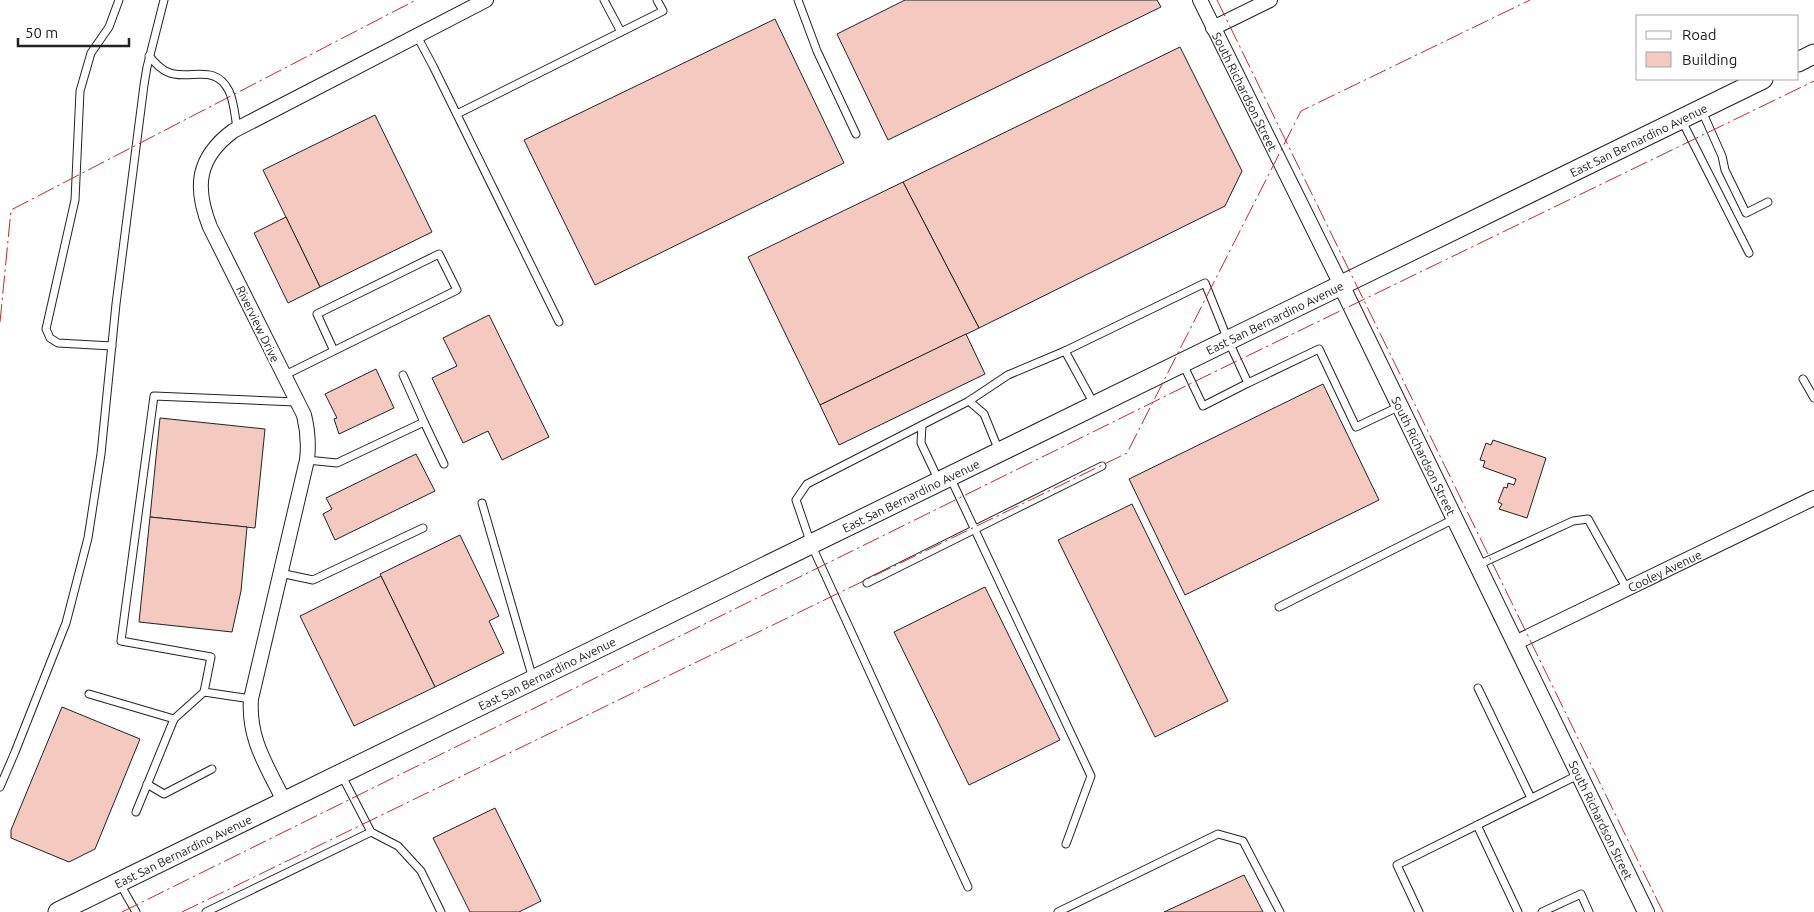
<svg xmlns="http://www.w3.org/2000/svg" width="1814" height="912" viewBox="0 0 1814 912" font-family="Ubuntu,sans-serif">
  <rect width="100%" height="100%" fill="#fff"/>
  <g fill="#f3c9c0" stroke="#222">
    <path d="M905,0H1157L1161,7L888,140L837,34Z"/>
    <path d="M775,19L844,163L595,285L524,140Z"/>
    <path d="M1180,47L1242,171L1225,206L979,328L903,182Z"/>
    <path d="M375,115L432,232L320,287L263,170Z"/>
    <path d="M903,182L979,328L820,405L748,257Z"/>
    <path d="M286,217L320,287L288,303L254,233Z"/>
    <path d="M489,315L549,437L502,460L488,431L463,443L432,378L457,366L443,338Z"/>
    <path d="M966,334L985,374L839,445L820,405Z"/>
    <path d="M376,369L394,408L339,434L334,419L337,418L325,394Z"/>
    <path d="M1323,384L1379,500L1185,595L1129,479Z"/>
    <path d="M160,418L265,429L255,528L150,517Z"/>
    <path d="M1493,440L1546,458L1527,518L1499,509L1502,504L1498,502L1504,487L1507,488L1508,483L1514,485L1516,479L1483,467L1485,461L1480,460L1486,443L1491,445Z"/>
    <path d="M416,454L435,491L335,540L323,514L332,509L326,498Z"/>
    <path d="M1132,504L1228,701L1155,737L1058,540Z"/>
    <path d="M150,517L247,527L241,591L232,632L139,622Z"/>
    <path d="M460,535L499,616L489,621L504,653L435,687L380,574Z"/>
    <path d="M381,576L435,687L354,726L300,616Z"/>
    <path d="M985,587L1060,740L969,785L894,632Z"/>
    <path d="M62,707L140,739L95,849L69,862L11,838V830Z"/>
    <path d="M495,808L541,901L519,912H470L433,838Z"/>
    <path d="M1244,875L1263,912H1164Z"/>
  </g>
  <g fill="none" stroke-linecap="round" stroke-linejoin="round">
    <defs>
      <g id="service">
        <path d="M604,0L621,32"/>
        <path d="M798,0L817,51L856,134"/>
        <path d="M417,36L433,66L559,322"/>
        <path d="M149,56C156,64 163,72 174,74C194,78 216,65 229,91C234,101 235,116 237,128"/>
        <path d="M1701,109L1722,156L1725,170L1746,213L1768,202"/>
        <path d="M457,114L663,11L657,0"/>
        <path d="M1681,119L1749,253"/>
        <path d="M112,346L58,343L50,338L46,329L75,200L80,91L91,53L109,27L119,0"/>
        <path d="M1065,351L1205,283L1228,340L1248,383L1319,349L1356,427L1400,406"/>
        <path d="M1183,364L1203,406L1248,383"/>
        <path d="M283,376L457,290L439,254L317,314L334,351"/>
        <path d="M1803,379L1814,398"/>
        <path d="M969,401L984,414L999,451"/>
        <path d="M424,422L444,464"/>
        <path d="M922,425L807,484L796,500L811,544L968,887"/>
        <path d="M307,460L337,463L424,422L403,375"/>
        <path d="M950,477L1091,776L1066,844"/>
        <path d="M939,481L921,443L922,425L969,401L1008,375L1065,351L1094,404"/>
        <path d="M482,503L533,679"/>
        <path d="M1478,565L1573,521L1588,519L1627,589"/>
        <path d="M280,573L313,580L423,528"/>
        <path d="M867,583L1102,466"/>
        <path d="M1279,607L1454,519"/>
        <path d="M1478,688L1531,798"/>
        <path d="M204,692L211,657L121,641L154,396L296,402"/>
        <path d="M89,694L174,719"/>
        <path d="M341,774L371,832L398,846L421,871L441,912"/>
        <path d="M147,784L164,794L212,769"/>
        <path d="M0,787L15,752L66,623L88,538L101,454L116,304L144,85L147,67L164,0"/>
        <path d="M136,812L174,719L204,692L251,699"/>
        <path d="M1477,825L1518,912"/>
        <path d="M120,884L136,912"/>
        <path d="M206,912L371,832"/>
        <path d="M1058,912L1218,834L1243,841L1280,912"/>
        <path d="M1419,912L1397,865L1578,775"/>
        <path d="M1542,912L1581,894L1589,912"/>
      </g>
      <g id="minor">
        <path id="s1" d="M1200,0L1341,285"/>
        <path d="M1213,28L1270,0"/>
        <path id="s2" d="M1515,643L1814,498"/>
        <path d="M284,801C267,766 248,739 251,699L307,460C309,443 308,431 304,415L210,227C194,187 197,158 233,131L486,0"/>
      </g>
      <g id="tertiary">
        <path id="s3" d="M1341,285L1646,912"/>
      </g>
      <g id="secondary">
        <path d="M1798,62L1814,54"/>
        <path id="s4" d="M58,912L1763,79"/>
      </g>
    </defs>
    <use href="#service" stroke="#222" stroke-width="9"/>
    <use href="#minor" stroke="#222" stroke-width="16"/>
    <use href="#tertiary" stroke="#222" stroke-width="18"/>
    <use href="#secondary" stroke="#222" stroke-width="21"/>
    <use href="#service" stroke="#fff" stroke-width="7"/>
    <use href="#minor" stroke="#fff" stroke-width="14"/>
    <use href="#tertiary" stroke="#fff" stroke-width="16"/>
    <use href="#secondary" stroke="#fff" stroke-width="19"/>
    <g stroke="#c62828" stroke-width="1" stroke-dasharray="18 4 2.5 4" stroke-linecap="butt">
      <path d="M1217,0L1663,912"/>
      <path d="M0,322L11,210L416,0"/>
      <path d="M122,912L1206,376L1814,81"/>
      <path d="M182,912L1127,453L1301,111L1530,0"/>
    </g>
  </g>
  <g text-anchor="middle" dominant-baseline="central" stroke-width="4" stroke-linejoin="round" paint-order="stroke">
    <g font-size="12" fill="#222" stroke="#fff">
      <text stroke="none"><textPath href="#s1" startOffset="102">South Richardson Street</textPath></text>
      <text stroke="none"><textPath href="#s4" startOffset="1759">East San Bernardino Avenue</textPath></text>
      <text stroke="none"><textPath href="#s4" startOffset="1354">East San Bernardino Avenue</textPath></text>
      <text transform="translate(258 324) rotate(64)">Riverview Drive</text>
      <text stroke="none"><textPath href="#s3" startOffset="190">South Richardson Street</textPath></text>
      <text stroke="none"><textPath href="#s4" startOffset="949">East San Bernardino Avenue</textPath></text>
      <text stroke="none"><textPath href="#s2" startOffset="166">Cooley Avenue</textPath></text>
      <text stroke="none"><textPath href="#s4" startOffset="544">East San Bernardino Avenue</textPath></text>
      <text stroke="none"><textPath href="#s3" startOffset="595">South Richardson Street</textPath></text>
      <text stroke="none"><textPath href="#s4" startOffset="139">East San Bernardino Avenue</textPath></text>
    </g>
  </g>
  <rect x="1636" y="15" width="162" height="65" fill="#ffffff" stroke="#a7a7a7"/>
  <rect x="1646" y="31" width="25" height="8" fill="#ffffff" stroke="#a7a7a7"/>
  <text x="1682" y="40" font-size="15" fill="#222222">Road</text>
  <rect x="1646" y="52" width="25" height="15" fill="#f3c9c0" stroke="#a7a7a7"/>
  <text x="1682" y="65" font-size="15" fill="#222222">Building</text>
  <path d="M18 38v8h111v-8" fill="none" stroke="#222222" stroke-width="2.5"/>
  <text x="25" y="38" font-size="15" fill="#222222" stroke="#ffffff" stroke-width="4" paint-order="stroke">50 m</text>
</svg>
